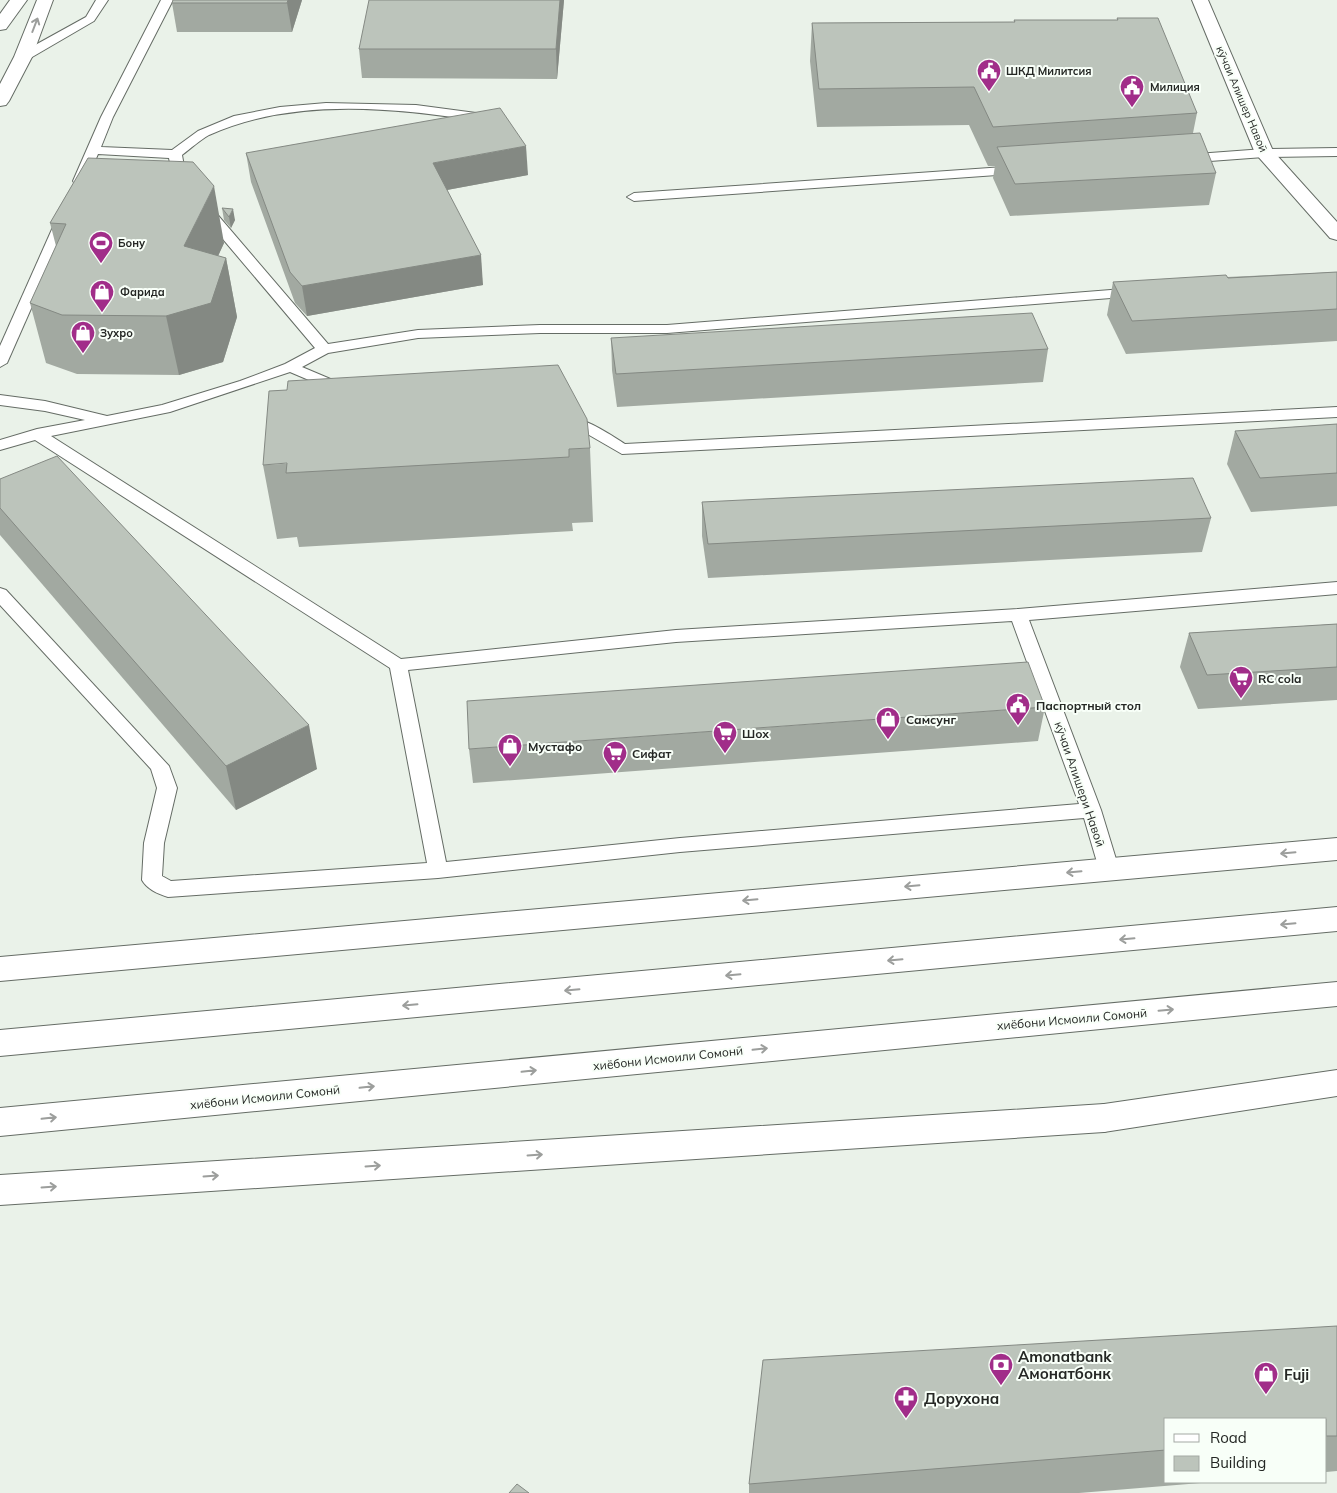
<svg xmlns="http://www.w3.org/2000/svg" width="1337" height="1493" viewBox="0 0 1337 1493" font-family="Mulish,sans-serif">
  <rect width="100%" height="100%" fill="#eaf2e9"/>
  <g fill="none" stroke-linecap="round" stroke-linejoin="round">
    <defs>
      <g id="service">
        <path d="M96,0H108L94,21L27,60H19V54L86,17Z"/>
        <path d="M161,0H173L113,117L101,147L172,150L198,131L234,116L280,107L326,103L416,105L491,115L497,119L491,123C401,108 295,96 209,135C200,140 190,149 182,155L186,178L191,184L189,187H179L173,179L169,158L98,154L85,184H75L73,181L101,117Z"/>
        <path d="M1337,148V156L1264,157L1183,163L1177,159L1183,155L1264,149Z"/>
        <path d="M1019,166L1024,167L1026,170L1024,173L634,201L627,197L634,193Z"/>
        <path d="M205,205L210,206L328,344L418,330L540,325H667L1136,288L1143,292L1136,296L667,333H540L418,338L328,353L302,367L347,386L350,389L347,392H337L290,372L170,412L51,436L401,659L676,630L1018,609L1337,582V594L1029,620L1101,810L1119,869L1116,874L1109,877L1102,874L1099,869L1084,818L680,852L438,878L168,897C158,894 147,889 142,880L144,843L157,788L151,769L0,605V588L6,590L169,766L177,788L164,843L162,876L171,881L427,863L390,668L35,440L0,450V440L37,429L85,420L45,411L0,405V395L45,401L107,416L162,405L240,381L285,364L315,348L200,212L198,209ZM1012,621L1079,804L680,838L446,862L408,670L676,642Z"/>
        <path d="M64,214L71,218L7,363L0,367V346L57,218Z"/>
        <path d="M1337,407V417L622,454L577,428L558,426L556,423C569,405 612,436 625,444Z"/>
      </g>
      <path id="tertiary" d="M1192,0H1208L1273,151L1337,222V240L1330,238L1255,153Z"/>
      <g id="secondary">
        <path d="M10,0H27L6,29L0,30V14Z"/>
        <path d="M37,0H53L32,57L9,101L6,105L0,106V84L14,57Z"/>
      </g>
      <g id="primary">
        <path d="M1337,838V860L0,981V957Z"/>
        <path d="M1104,1104L1116,1108L1120,1118L1116,1128L1104,1132L0,1205V1175Z"/>
      </g>
      <g id="trunk">
        <path d="M1337,907V931L0,1056V1030Z"/>
        <path d="M1337,982V1006L0,1136V1108Z"/>
        <path d="M1337,1070V1096L1104,1132L1092,1128L1088,1118L1092,1108L1104,1104Z"/>
      </g>
    </defs>
    <use href="#service" stroke="#656c65" stroke-width="2"/>
    <use href="#tertiary" stroke="#656c65" stroke-width="2"/>
    <use href="#secondary" stroke="#656c65" stroke-width="2"/>
    <use href="#primary" stroke="#656c65" stroke-width="2"/>
    <use href="#trunk" stroke="#656c65" stroke-width="2"/>
    <use href="#service" fill="#fff" fill-rule="evenodd"/>
    <use href="#tertiary" fill="#fff" fill-rule="evenodd"/>
    <use href="#secondary" fill="#fff" fill-rule="evenodd"/>
    <use href="#primary" fill="#fff" fill-rule="evenodd"/>
    <use href="#trunk" fill="#fff" fill-rule="evenodd"/>
  </g>
  <g fill="#a2a9a1">
    <path d="M302,0L292,32H177L172,3Z"/>
    <path d="M564,0L557,79L362,78L359,49Z"/>
    <path d="M1117,18L1197,113L1193,133L1216,173L1209,205L1010,216L993,178L995,166H988L969,125L817,127L810,61L812,23L1014,22V20H1117Z"/>
    <path d="M246,153L528,175L447,190L483,285L307,316L295,303L251,182Z"/>
    <path d="M88,158L224,243L218,256L226,258L237,317L223,362L179,375L77,374L46,363L30,303L56,246L50,223Z"/>
    <path d="M222,208L235,220L231,228L224,220Z"/>
    <path d="M1337,272V341L1126,354L1107,315L1113,282Z"/>
    <path d="M611,338L1048,349L1043,382L617,407L612,370Z"/>
    <path d="M1337,424V506L1251,512L1227,464L1235,431Z"/>
    <path d="M590,448L593,522L572,523L573,531L299,547L297,537L277,539L263,465Z"/>
    <path d="M0,479L317,769L236,810L0,535Z"/>
    <path d="M702,502L1211,518L1202,552L708,578L702,536Z"/>
    <path d="M1337,624V700L1198,709L1180,667L1189,633Z"/>
    <path d="M1045,707L1038,741L473,783L469,749Z"/>
    <path d="M1337,1326V1471L1326,1472V1419H1166V1482H1213L1079,1493H749V1484Z"/>
  </g>
  <g fill="#848983">
    <path d="M288,0H302L292,32L287,3Z"/>
    <path d="M560,0H564L557,79L556,49Z"/>
    <path d="M526,146L528,175L436,192L433,163Z"/>
    <path d="M214,186L224,243L196,304L184,246Z"/>
    <path d="M233,209L235,220L231,228L229,217Z"/>
    <path d="M481,255L483,285L307,316L302,286Z"/>
    <path d="M226,258L237,317L223,362L179,375L166,316Z"/>
    <path d="M309,725L317,769L236,810L226,766Z"/>
  </g>
  <g fill="#bcc4bb" stroke="#848983">
    <path d="M173,0H288L287,3H172Z"/>
    <path d="M369,0H560L556,49H359Z"/>
    <path d="M1117,18H1158L1197,113L993,127L974,87L819,89L812,23L1015,22L1014,20H1118Z"/>
    <path d="M500,108L526,146L433,163L481,255L302,286L290,272L246,153Z"/>
    <path d="M1200,133L1216,173L1015,184L997,147Z"/>
    <path d="M88,158L193,162L214,186L184,246L226,258L211,303L166,316L62,315L30,303L66,224L50,223Z"/>
    <path d="M222,208L233,209L229,217Z"/>
    <path d="M1337,272V309L1132,321L1113,282L1226,275L1228,278Z"/>
    <path d="M1032,313L1048,349L616,374L611,338Z"/>
    <path d="M558,365L587,419L590,448L569,449V457L286,473L287,463L263,465L269,391L287,390L288,381Z"/>
    <path d="M1337,424V473L1260,478L1235,431Z"/>
    <path d="M57,456L309,725L226,766L0,508V479Z"/>
    <path d="M1193,478L1211,518L708,544L702,502Z"/>
    <path d="M1337,624V667L1207,675L1189,633Z"/>
    <path d="M1028,662L1045,707L469,749L467,701Z"/>
    <path d="M1337,1326V1436H1326V1419H1166V1450L749,1484L763,1360Z"/>
    <path d="M517,1484L529,1493H509Z"/>
  </g>
  <defs><path id="oneway-shaft" d="M-6 0H5M1.5-3L5.5 0L1.5 3" fill="none" stroke-width="1.6" stroke-linecap="round" stroke-linejoin="round" transform="scale(1.25)"/></defs>
  <g stroke="#9c9e9c">
    <use href="#oneway-shaft" transform="translate(35 25) rotate(-69)"/>
    <use href="#oneway-shaft" transform="translate(1288 853) rotate(175)"/>
    <use href="#oneway-shaft" transform="translate(1074 872) rotate(175)"/>
    <use href="#oneway-shaft" transform="translate(912 886) rotate(175)"/>
    <use href="#oneway-shaft" transform="translate(750 900) rotate(175)"/>
    <use href="#oneway-shaft" transform="translate(1288 924) rotate(175)"/>
    <use href="#oneway-shaft" transform="translate(1127 939) rotate(175)"/>
    <use href="#oneway-shaft" transform="translate(895 960) rotate(175)"/>
    <use href="#oneway-shaft" transform="translate(733 975) rotate(175)"/>
    <use href="#oneway-shaft" transform="translate(572 990) rotate(175)"/>
    <use href="#oneway-shaft" transform="translate(410 1005) rotate(175)"/>
    <use href="#oneway-shaft" transform="translate(1166 1010) rotate(-5)"/>
    <use href="#oneway-shaft" transform="translate(760 1049) rotate(-6)"/>
    <use href="#oneway-shaft" transform="translate(529 1071) rotate(-6)"/>
    <use href="#oneway-shaft" transform="translate(367 1087) rotate(-6)"/>
    <use href="#oneway-shaft" transform="translate(49 1118) rotate(-6)"/>
    <use href="#oneway-shaft" transform="translate(535 1155) rotate(-4)"/>
    <use href="#oneway-shaft" transform="translate(373 1166) rotate(-4)"/>
    <use href="#oneway-shaft" transform="translate(211 1176) rotate(-4)"/>
    <use href="#oneway-shaft" transform="translate(49 1187) rotate(-4)"/>
  </g>
  <defs>
    <symbol id="civic-pin" viewBox="-11 -11 22 30"><path d="M0 17L-7.5 6A9.5 9.5 0 1 1 7.5 6Z" fill="#a12d89" stroke="#f8fff8"/><path d="M-.6-6.5H3V-4.5H.6V-3L4-1V1h2V6H-6V1h2V-1L-.6-3ZM-1.2 2.5V6h2.4V2.5Z" fill="#fff"/></symbol>
    <symbol id="stadium-pin" viewBox="-11 -11 22 30"><path d="M0 17L-7.5 6A9.5 9.5 0 1 1 7.5 6Z" fill="#a12d89" stroke="#f8fff8"/><path d="M0-5a6.5 5 0 1 0 0 10a6.5 5 0 1 0 0-10ZM-3.5-1.8h7v3.6h-7Z" fill="#fff"/></symbol>
    <symbol id="shop-pin" viewBox="-11 -11 22 30"><path d="M0 17L-7.5 6A9.5 9.5 0 1 1 7.5 6Z" fill="#a12d89" stroke="#f8fff8"/><path d="M-5-2.5h2.3a2.7 3.5 0 0 1 5.4 0H5L5.5 6h-11ZM-1.5-2.5h3a1.5 2.3 0 0 0-3 0Z" fill="#fff"/></symbol>
    <symbol id="supermarket-pin" viewBox="-11 -11 22 30"><path d="M0 17L-7.5 6A9.5 9.5 0 1 1 7.5 6Z" fill="#a12d89" stroke="#f8fff8"/><path d="M-6-5.5h2.5l.6 2H6L4.5 2H-2.5L-4.4-4H-6ZM-1.5 3.2a1.3 1.3 0 1 0 .1 0ZM3 3.2a1.3 1.3 0 1 0 .1 0Z" fill="#fff"/></symbol>
    <symbol id="bank-pin" viewBox="-11 -11 22 30"><path d="M0 17L-7.5 6A9.5 9.5 0 1 1 7.5 6Z" fill="#a12d89" stroke="#f8fff8"/><path d="M-6-4H6V4H-6ZM0-2.3a2.3 2.3 0 1 0 0 4.6a2.3 2.3 0 1 0 0-4.6Z" fill="#fff"/></symbol>
    <symbol id="pharmacy-pin" viewBox="-11 -11 22 30"><path d="M0 17L-7.5 6A9.5 9.5 0 1 1 7.5 6Z" fill="#a12d89" stroke="#f8fff8"/><path d="M-2-6h4v4h4v4h-4v4h-4v-4h-4v-4h4Z" fill="#fff"/></symbol>
  </defs>
  <g fill-rule="evenodd">
    <use href="#civic-pin" x="975" y="57" width="28" height="38"/>
    <use href="#civic-pin" x="1118" y="73" width="28" height="38"/>
    <use href="#stadium-pin" x="87" y="229" width="28" height="38"/>
    <use href="#shop-pin" x="88" y="278" width="28" height="38"/>
    <use href="#shop-pin" x="69" y="319" width="28" height="38"/>
    <use href="#supermarket-pin" x="1227" y="664" width="28" height="38"/>
    <use href="#civic-pin" x="1004" y="691" width="28" height="38"/>
    <use href="#shop-pin" x="874" y="705" width="28" height="38"/>
    <use href="#supermarket-pin" x="711" y="719" width="28" height="38"/>
    <use href="#shop-pin" x="496" y="732" width="28" height="38"/>
    <use href="#supermarket-pin" x="601" y="739" width="28" height="38"/>
    <use href="#bank-pin" x="987" y="1351" width="28" height="38"/>
    <use href="#shop-pin" x="1252" y="1360" width="28" height="38"/>
    <use href="#pharmacy-pin" x="892" y="1384" width="28" height="38"/>
  </g>
  <g text-anchor="middle" dominant-baseline="central" stroke-width="4" stroke-linejoin="round" paint-order="stroke">
    <g font-size="11" font-weight="bold" fill="#242724" stroke="#f8fff8" text-anchor="start">
      <text x="1006" y="71">ШКД Милитсия</text>
      <text x="1150" y="87">Милиция</text>
      <text x="118" y="243">Бону</text>
      <text x="120" y="292">Фарида</text>
      <text x="100" y="333">Зухро</text>
    </g>
    <g font-size="11" fill="#242724" stroke="#f8fff8">
      <text transform="translate(1242 99) rotate(67)">кӯчаи Алишер Навоӣ</text>
    </g>
    <g font-size="12" font-weight="bold" fill="#242724" stroke="#f8fff8" text-anchor="start">
      <text x="1258" y="678">RC cola</text>
      <text x="1036" y="705">Паспортный стол</text>
      <text x="906" y="719">Самсунг</text>
      <text x="742" y="733">Шох</text>
      <text x="528" y="746">Мустафо</text>
      <text x="632" y="753">Сифат</text>
    </g>
    <g font-size="12" fill="#242724" stroke="#f8fff8">
      <text transform="translate(1080 784) rotate(71)">кӯчаи Алишери Навоӣ</text>
      <text transform="translate(1072 1019) rotate(-5)">хиёбони Исмоили Сомонӣ</text>
      <text transform="translate(668 1058) rotate(-6)">хиёбони Исмоили Сомонӣ</text>
      <text transform="translate(265 1097) rotate(-6)">хиёбони Исмоили Сомонӣ</text>
    </g>
    <g font-size="15" font-weight="bold" fill="#242724" stroke="#f8fff8" text-anchor="start">
      <text x="1018" y="1356">Amonatbank<tspan x="1018" dy="17">Амонатбонк</tspan></text>
      <text x="1284" y="1374">Fuji</text>
      <text x="924" y="1398">Дорухона</text>
    </g>
  </g>
  <rect x="1164" y="1418" width="162" height="65" fill="#f8fff8" stroke="#a3a9a3"/>
  <rect x="1174" y="1434" width="25" height="8" fill="#ffffff" stroke="#a3a9a3"/>
  <text x="1210" y="1443" font-size="15" fill="#242724">Road</text>
  <rect x="1174" y="1456" width="25" height="15" fill="#bcc4bb" stroke="#a3a9a3"/>
  <text x="1210" y="1468" font-size="15" fill="#242724">Building</text>
</svg>
